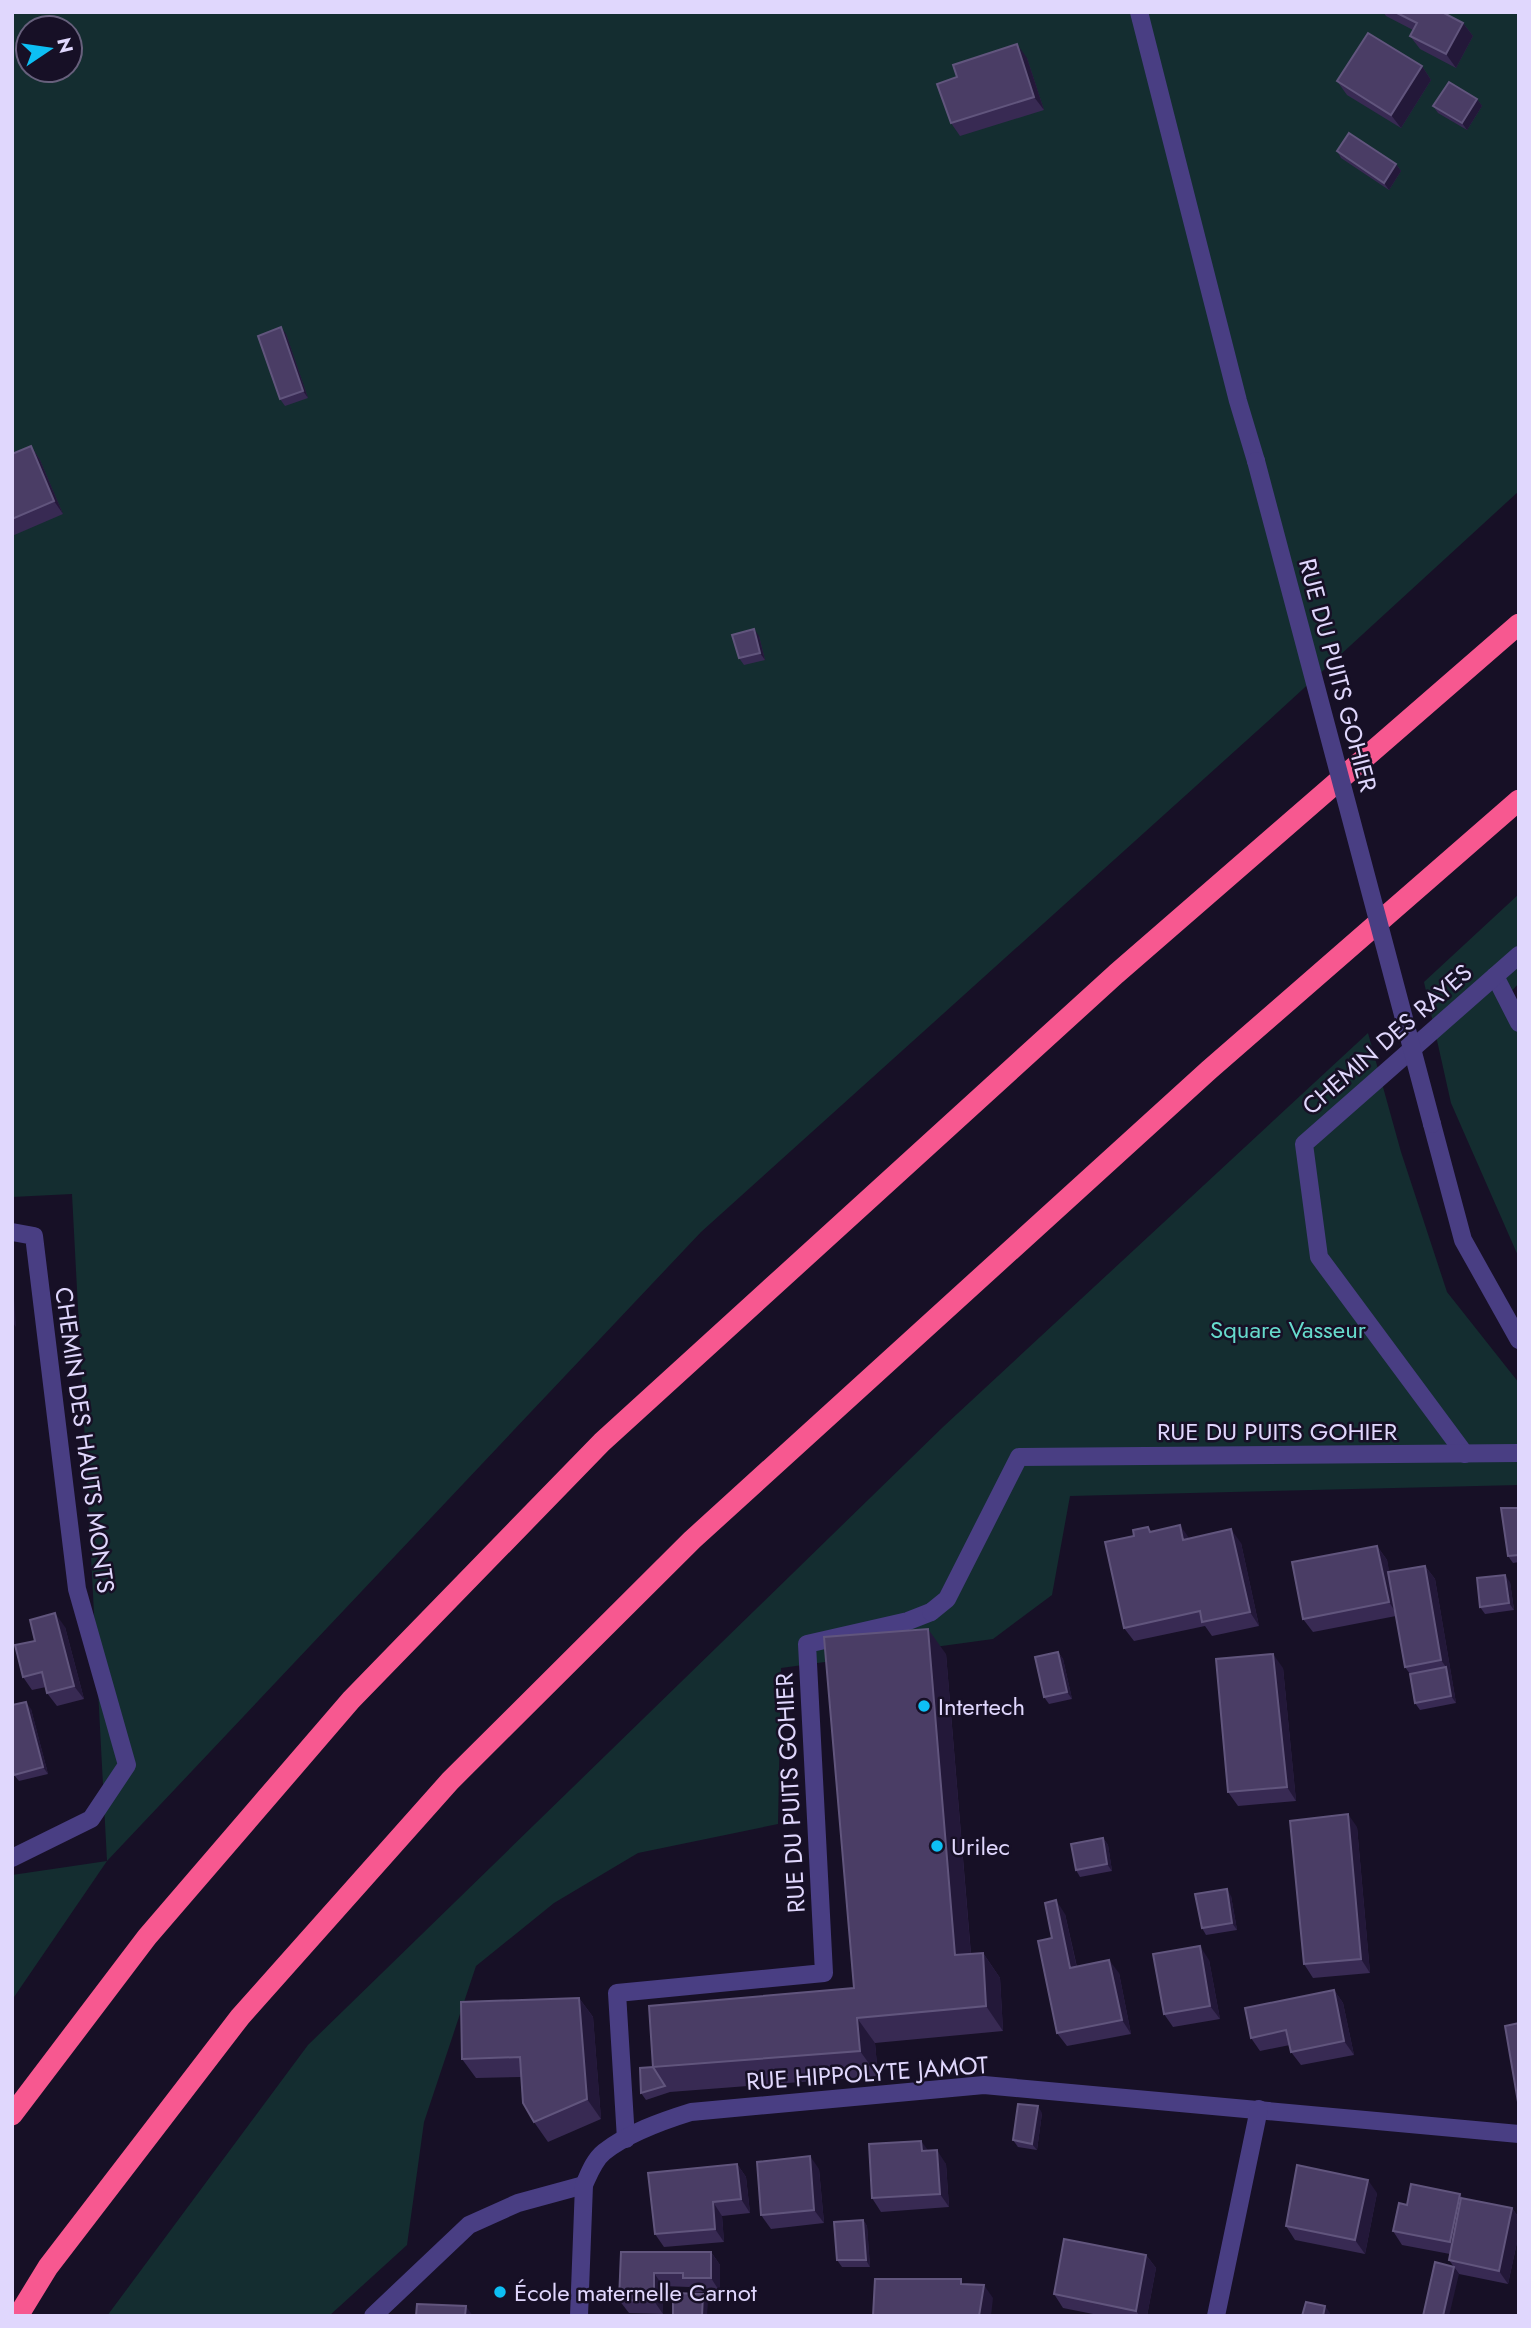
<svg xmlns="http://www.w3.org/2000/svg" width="1531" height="2328" viewBox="0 0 1531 2328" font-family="Jost,sans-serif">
  <rect width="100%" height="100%" fill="#171026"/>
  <g fill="#142d30" fill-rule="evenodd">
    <path d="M12,12H1519V491L1267,722L701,1232L107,1861L12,2000V1875L107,1861L72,1194L12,1197ZM28,28H70V70H28Z"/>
    <path d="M1519,894V983L1507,996L1519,1030V1258L1451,1103L1424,982Z"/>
    <path d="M1368,1033L1401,1152L1447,1292L1519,1383V1485L1070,1496L1052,1595L993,1639L781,1668L778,1824L638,1853L554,1903L476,1966L424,2122L407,2245L329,2316H107L308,2045L943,1427Z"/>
  </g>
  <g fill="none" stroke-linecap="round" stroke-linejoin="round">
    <path stroke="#493e83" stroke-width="18" d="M626,2139L617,1993L824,1973L807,1644L908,1621L931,1612"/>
    <g stroke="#493e83" stroke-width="18">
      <path d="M1139,12L1238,401L1256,461"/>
      <path d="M1495,976L1519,1023"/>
      <path d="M1432,1124L1463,1240L1519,1340"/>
      <path d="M12,1232L34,1236L77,1589L127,1765L91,1819L12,1858"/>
      <path d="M1465,1454L1319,1257L1304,1144L1519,955"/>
      <path d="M931,1612L947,1599L1019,1457L1519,1453"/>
      <path d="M373,2316L469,2225L518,2203L584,2185"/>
      <path d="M579,2316L584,2185C589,2174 594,2160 604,2152C628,2133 662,2121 691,2112L984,2085L1519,2134"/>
      <path d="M1216,2316L1259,2109"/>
    </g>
    <g stroke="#f75890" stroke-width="21">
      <path d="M12,2115L147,1937L351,1700L602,1442L1116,974L1519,624"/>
      <path d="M18,2316L48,2267L240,2017L450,1781L692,1540L1209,1070L1519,800"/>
    </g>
    <path stroke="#493e83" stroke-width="18" d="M1256,461L1432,1124"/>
  </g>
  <g fill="#382a53">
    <path d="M1383,12H1442L1463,23L1473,36L1456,68L1420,49L1410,36L1413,30L1386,16Z"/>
    <path d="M1027,58L1044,110L960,136L951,123L957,77Z"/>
    <path d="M1422,66L1431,80L1401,128L1347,95L1337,81Z"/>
    <path d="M1477,99L1482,106L1467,130L1438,113L1433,106Z"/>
    <path d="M1337,151L1396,164L1401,171L1389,190L1341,158Z"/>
    <path d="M286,334L308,398L285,406L280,399Z"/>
    <path d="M31,446L40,460L63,514L12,536V454Z"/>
    <path d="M759,636L765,660L744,665L739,658Z"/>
    <path d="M1518,1508L1519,1509V1562L1513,1563L1508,1556Z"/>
    <path d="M1152,1531L1189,1539L1241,1543L1259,1626L1212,1636L1205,1626L1134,1641L1124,1628Z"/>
    <path d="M1377,1546L1387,1560L1389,1572L1425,1566L1435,1579L1456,1703L1420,1710L1415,1703L1410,1674L1405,1667L1396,1616L1313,1632L1303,1619Z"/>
    <path d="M1510,1582L1514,1610L1485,1614L1480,1607Z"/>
    <path d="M65,1627L84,1699L57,1706L47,1693L46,1687L32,1690L23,1677L35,1641Z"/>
    <path d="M1058,1652L1063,1659L1072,1699L1049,1704L1044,1697Z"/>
    <path d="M946,1654L971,1954L983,1953L1000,1978L1003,2031L875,2043L878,2076L670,2092L646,2100L641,2093L653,2067L854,1988Z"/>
    <path d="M1283,1668L1296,1801L1238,1806L1228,1792Z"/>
    <path d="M31,1709L48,1774L19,1781L14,1775Z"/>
    <path d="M1357,1827L1370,1973L1313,1978L1304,1964Z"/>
    <path d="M1103,1838L1108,1845L1112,1871L1080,1877L1076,1870Z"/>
    <path d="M1231,1896L1237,1930L1206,1935L1202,1928Z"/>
    <path d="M1065,1914L1077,1967L1119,1973L1131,2034L1067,2046L1057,2033L1052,1938Z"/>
    <path d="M1209,1960L1220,2019L1173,2027L1164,2014Z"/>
    <path d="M1334,1990L1343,2003L1354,2055L1301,2065L1291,2052L1290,2045L1260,2051L1251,2038Z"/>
    <path d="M579,1998L593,2017L601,2119L548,2142L534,2122L521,2077L476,2078L462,2059Z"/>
    <path d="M1042,2113L1037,2150L1018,2147L1013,2140Z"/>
    <path d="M928,2150L946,2164L949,2207L881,2212L872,2198Z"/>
    <path d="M737,2164L746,2177L750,2213L722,2216L724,2242L664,2247L655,2234Z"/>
    <path d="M819,2169L824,2223L771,2229L761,2215Z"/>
    <path d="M1377,2193L1365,2254L1295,2240L1286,2226Z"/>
    <path d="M1464,2199L1512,2208L1519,2218V2233L1508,2284L1459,2274L1449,2260L1450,2254L1402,2245L1393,2231L1407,2205Z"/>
    <path d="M863,2220L867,2226L870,2267H842L837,2260Z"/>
    <path d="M621,2252H711L720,2265V2292H692L689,2287L663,2286V2314L629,2313L619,2300Z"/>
    <path d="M1146,2255L1156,2268L1147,2316H1103L1063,2308L1054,2294Z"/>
  </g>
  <g fill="#231839">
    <path d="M1463,23L1473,36L1456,68L1446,54Z"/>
    <path d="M1017,44L1027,58L1044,110L1034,97Z"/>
    <path d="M1422,66L1431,80L1401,128L1391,115Z"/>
    <path d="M1477,99L1482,106L1467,130L1462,123Z"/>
    <path d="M1396,164L1401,171L1389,190L1384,183Z"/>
    <path d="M281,327L286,334L308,398L303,391Z"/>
    <path d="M31,446L40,460L63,514L54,501Z"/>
    <path d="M754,629L759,636L765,660L760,653Z"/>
    <path d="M12,1283H13L16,1327L12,1322Z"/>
    <path d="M1180,1525L1189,1538L1183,1540Z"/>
    <path d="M1231,1529L1241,1543L1259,1626L1250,1612Z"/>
    <path d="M1377,1546L1387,1560L1398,1616L1389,1602Z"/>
    <path d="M1425,1566L1435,1579L1456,1703L1451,1696L1446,1667L1441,1660Z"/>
    <path d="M1505,1575L1510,1582L1514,1610L1509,1603Z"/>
    <path d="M55,1613L65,1627L84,1699L74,1686Z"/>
    <path d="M928,1629L946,1654L973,1980L955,1955Z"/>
    <path d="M1058,1652L1063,1659L1072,1699L1067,1692Z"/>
    <path d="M1273,1654L1283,1668L1296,1801L1287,1787Z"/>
    <path d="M26,1702L31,1709L48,1774L43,1767Z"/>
    <path d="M1348,1814L1357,1827L1370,1973L1361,1959Z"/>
    <path d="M1103,1838L1108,1845L1112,1871L1107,1864Z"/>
    <path d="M1227,1889L1231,1896L1237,1930L1232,1923Z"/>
    <path d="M1056,1900L1065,1914L1080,1982L1070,1968Z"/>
    <path d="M1200,1946L1209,1960L1220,2019L1210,2006Z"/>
    <path d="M983,1953L1000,1978L1003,2031L986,2006Z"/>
    <path d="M1109,1960L1119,1973L1131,2034L1122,2020Z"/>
    <path d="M1334,1990L1343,2003L1354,2055L1344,2041Z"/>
    <path d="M579,1998L593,2017L601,2119L587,2099Z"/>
    <path d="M857,2018L875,2043L878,2076L860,2051Z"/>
    <path d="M1038,2106L1042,2113L1037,2150L1032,2144Z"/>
    <path d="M921,2141L931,2154L922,2151Z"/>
    <path d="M937,2150L946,2164L949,2207L940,2194Z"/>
    <path d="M810,2156L819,2169L824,2223L814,2210Z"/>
    <path d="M737,2164L746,2177L750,2213L741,2199Z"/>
    <path d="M1368,2180L1377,2193L1365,2254L1355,2240Z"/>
    <path d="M1460,2194L1470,2208L1459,2256L1450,2242Z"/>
    <path d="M713,2202L722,2216L724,2242L715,2229Z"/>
    <path d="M1512,2208L1519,2218V2233L1508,2284L1499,2271Z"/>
    <path d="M863,2220L867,2226L870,2267L866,2260Z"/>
    <path d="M711,2252L720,2265V2292L711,2278Z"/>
    <path d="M1146,2255L1156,2268L1147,2316H1140L1136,2311Z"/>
    <path d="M1454,2267L1459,2274L1449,2316H1443Z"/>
    <path d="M654,2273L663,2286V2314L654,2301Z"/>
    <path d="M984,2285L993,2298L991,2316H979Z"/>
    <path d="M703,2294L708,2301L707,2316H702Z"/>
    <path d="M466,2306L473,2316H465Z"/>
    <path d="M1325,2306L1330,2313V2316H1323Z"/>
  </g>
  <g fill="#4a3d65" stroke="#61557d" stroke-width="2">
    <path d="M1395,12H1442L1463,23L1446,54L1410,36L1417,23Z"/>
    <path d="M1368,33L1422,66L1391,115L1337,81Z"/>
    <path d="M1017,44L1034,97L951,123L937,84L957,77L953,65Z"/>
    <path d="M1449,82L1477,99L1462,123L1433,106Z"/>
    <path d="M1349,133L1396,164L1384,183L1337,151Z"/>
    <path d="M281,327L303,391L280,399L258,336Z"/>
    <path d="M31,446L54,501L12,519V454Z"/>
    <path d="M754,629L760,653L739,658L732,635Z"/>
    <path d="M1501,1508H1518L1519,1555L1508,1556Z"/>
    <path d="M1180,1525L1183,1540L1231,1529L1250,1612L1202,1622L1200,1611L1124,1628L1105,1542L1134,1536L1133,1530L1148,1527L1150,1532Z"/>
    <path d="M1377,1546L1389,1602L1303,1619L1292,1562Z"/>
    <path d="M1425,1566L1441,1660L1405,1667L1388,1572Z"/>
    <path d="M1505,1575L1509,1603L1480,1607L1477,1578Z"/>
    <path d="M55,1613L74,1686L47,1693L42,1672L23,1677L15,1645L35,1641L30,1620Z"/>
    <path d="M928,1629L955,1955L983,1953L986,2006L857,2018L860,2051L653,2067L649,2006L854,1988L824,1637Z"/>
    <path d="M1058,1652L1067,1692L1044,1697L1035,1657Z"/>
    <path d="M1273,1654L1287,1787L1228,1792L1216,1659Z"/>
    <path d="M1446,1667L1451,1696L1415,1703L1410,1674Z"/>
    <path d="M26,1702L43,1767L14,1775L12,1767V1705Z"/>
    <path d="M1348,1814L1361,1959L1304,1964L1290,1821Z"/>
    <path d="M1103,1838L1107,1864L1076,1870L1071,1844Z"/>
    <path d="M1227,1889L1232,1923L1202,1928L1195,1894Z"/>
    <path d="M1056,1900L1070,1968L1109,1960L1122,2020L1057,2033L1038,1941L1052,1938L1045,1903Z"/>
    <path d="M1200,1946L1210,2006L1164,2014L1153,1954Z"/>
    <path d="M1334,1990L1344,2041L1291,2052L1286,2030L1251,2038L1245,2008Z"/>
    <path d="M579,1998L587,2099L534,2122L523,2103L520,2057L462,2059L461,2002Z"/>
    <path d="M1519,2023V2102H1518L1505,2026Z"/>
    <path d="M653,2067L665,2086L641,2093L640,2068Z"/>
    <path d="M1018,2104L1038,2106L1032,2144L1013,2140Z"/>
    <path d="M921,2141L922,2151L937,2150L940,2194L872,2198L869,2144Z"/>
    <path d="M810,2156L814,2210L761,2215L757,2162Z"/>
    <path d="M737,2164L741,2199L713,2202L715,2229L655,2234L648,2173Z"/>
    <path d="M1297,2165L1368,2180L1355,2240L1286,2226Z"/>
    <path d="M1411,2184L1460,2194L1450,2242L1393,2231L1399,2203L1407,2205Z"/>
    <path d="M1461,2198L1512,2208L1499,2271L1449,2260Z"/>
    <path d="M863,2220L866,2260H837L834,2222Z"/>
    <path d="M1064,2239L1146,2255L1136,2311L1054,2294Z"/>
    <path d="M621,2252H711V2278H683V2273H654V2301L619,2300Z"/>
    <path d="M1435,2262L1454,2267L1443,2316H1423Z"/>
    <path d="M875,2279H961V2284L984,2285L979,2316H873Z"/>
    <path d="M673,2293L703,2294L702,2316H673Z"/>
    <path d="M1306,2302L1325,2306L1323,2316H1302Z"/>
    <path d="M417,2304L466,2306L465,2316H416Z"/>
  </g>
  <g fill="#0dbff4" stroke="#171026" stroke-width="2.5">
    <circle cx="924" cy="1706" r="7"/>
    <circle cx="937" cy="1846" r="7"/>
    <circle cx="500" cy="2292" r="7"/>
  </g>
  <g text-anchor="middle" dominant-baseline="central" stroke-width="5" stroke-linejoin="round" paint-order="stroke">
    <g font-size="24" fill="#e0d7fd" stroke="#171026">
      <text transform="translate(1338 675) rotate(75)">RUE DU PUITS GOHIER</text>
      <text transform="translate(1387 1039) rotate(-41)">CHEMIN DES RAYES</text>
      <text x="1277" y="1431">RUE DU PUITS GOHIER</text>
      <text transform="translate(85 1440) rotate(82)">CHEMIN DES HAUTS MONTS</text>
      <text transform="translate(790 1793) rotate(-93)">RUE DU PUITS GOHIER</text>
      <text transform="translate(867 2073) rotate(-4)">RUE HIPPOLYTE JAMOT</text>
    </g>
    <g font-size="24" fill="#66dacc" stroke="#171026">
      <text x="1288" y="1329">Square Vasseur</text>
    </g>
    <g font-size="24" fill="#e0d7fd" stroke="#171026" text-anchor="start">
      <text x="938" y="1706">Intertech</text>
      <text x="951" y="1846">Urilec</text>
      <text x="514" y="2292">École maternelle Carnot</text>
    </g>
  </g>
  <rect width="1531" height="2328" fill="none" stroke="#e0d7fd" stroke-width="28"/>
  <g transform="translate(49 49) rotate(77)"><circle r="33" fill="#171026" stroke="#67607c" stroke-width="2"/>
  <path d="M0-5L12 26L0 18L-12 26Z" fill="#0dbff4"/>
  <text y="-10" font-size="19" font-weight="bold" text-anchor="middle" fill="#e0d7fd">N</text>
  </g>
</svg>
